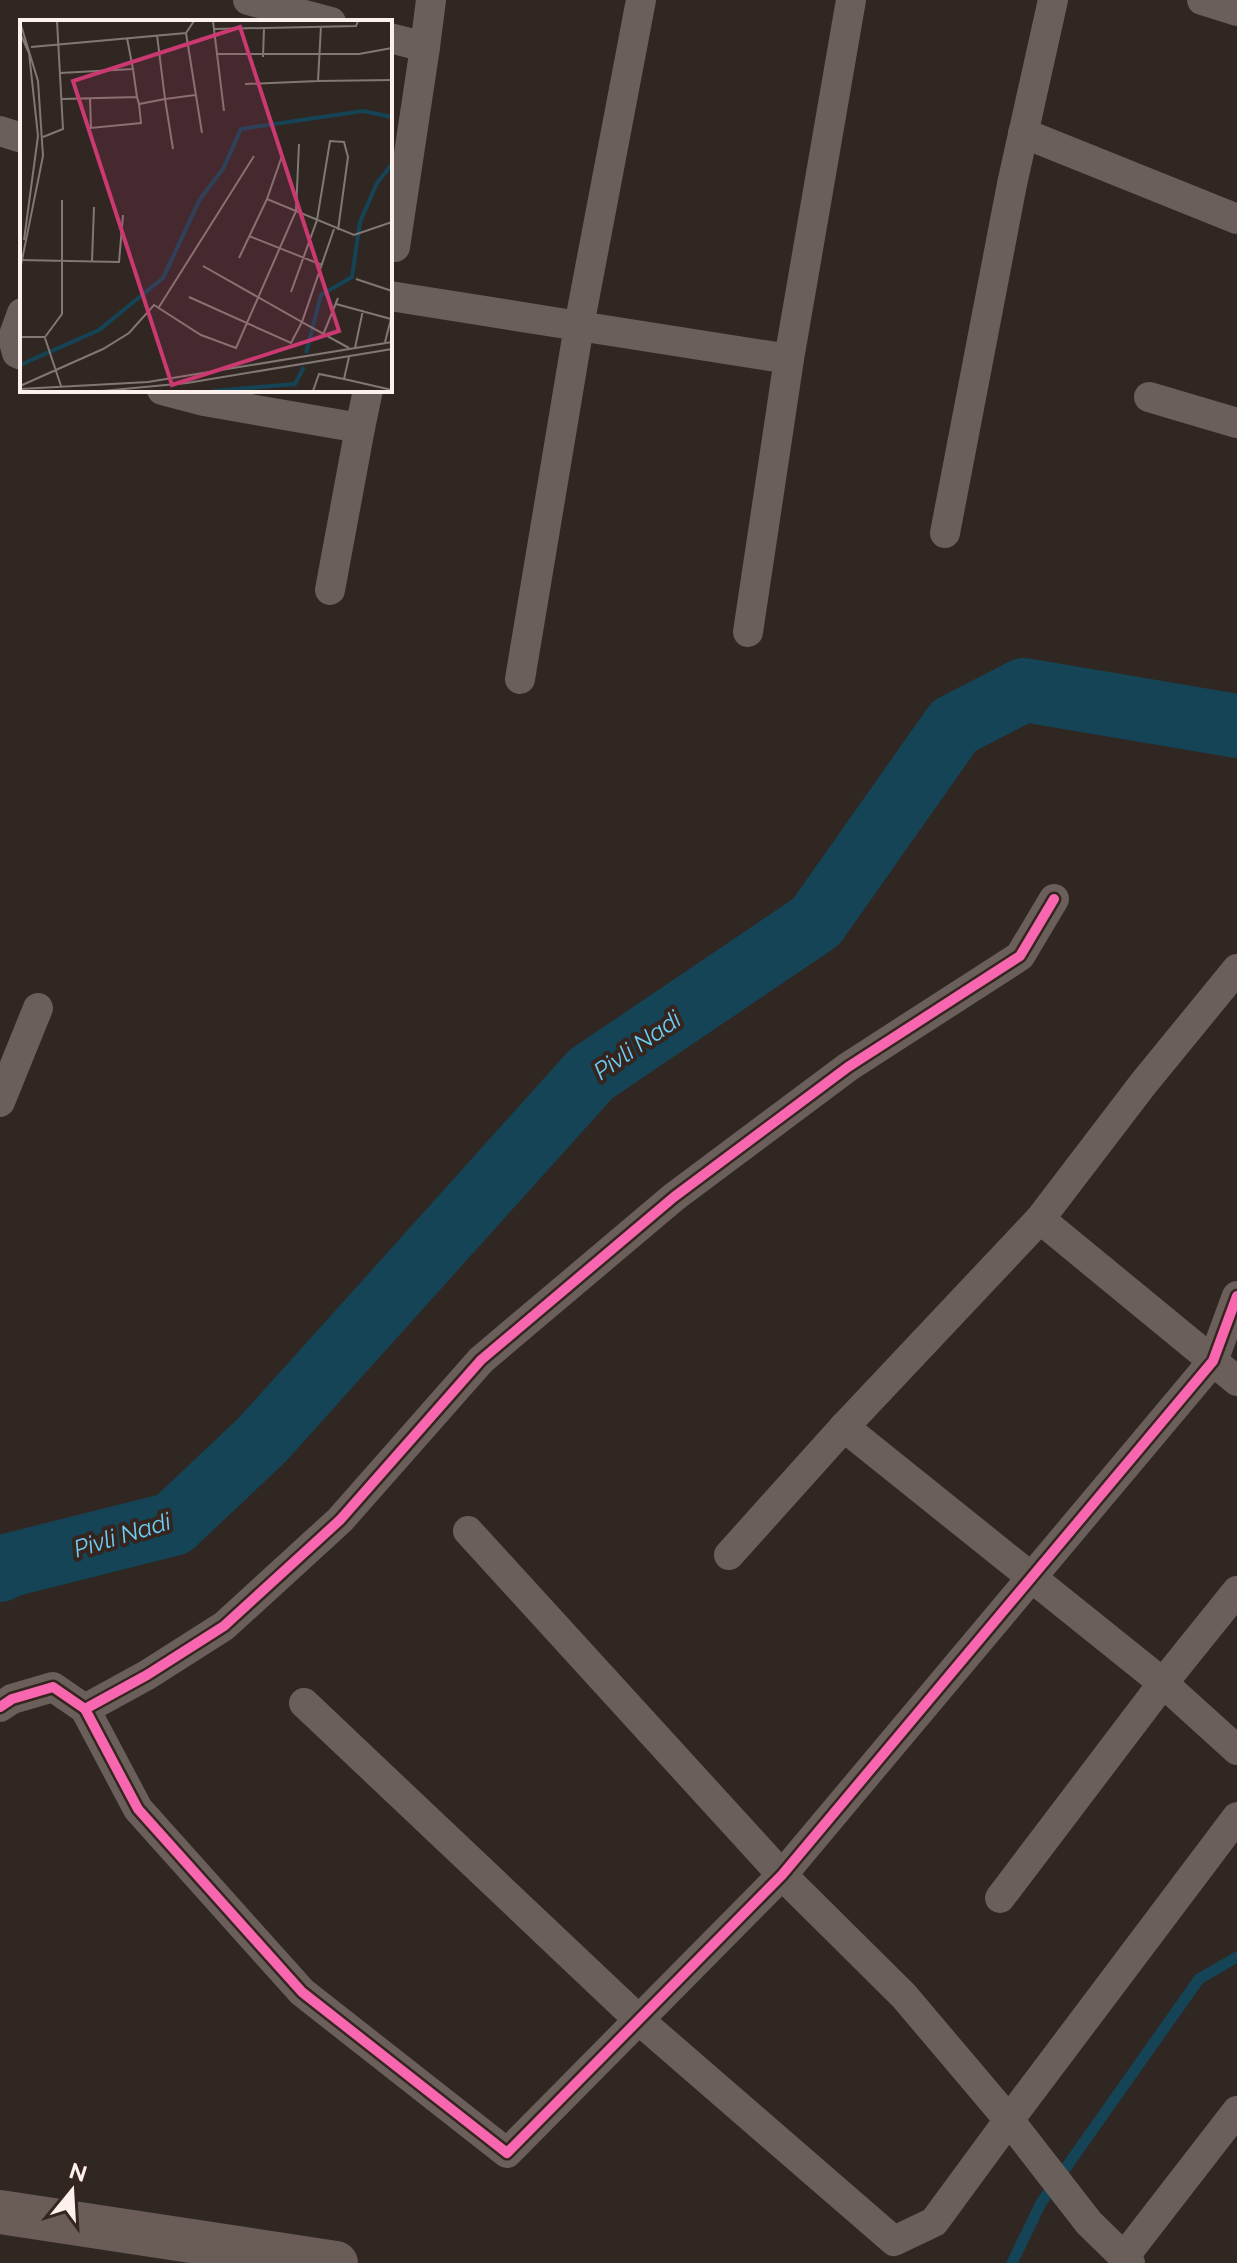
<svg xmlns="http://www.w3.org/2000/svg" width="1237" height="2263" viewBox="0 0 1237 2263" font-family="Raleway,sans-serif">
  <rect width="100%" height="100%" fill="#302723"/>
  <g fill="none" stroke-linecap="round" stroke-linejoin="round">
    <path stroke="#144455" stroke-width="11" d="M1012,2263L1041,2203L1199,1979L1237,1957"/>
    <path stroke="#144455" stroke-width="64" d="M0,1570L10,1565L173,1524L262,1440L591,1074L816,922L954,726L1024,690L1237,726"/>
    <g stroke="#6a5f5b" stroke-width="30">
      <path d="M248,0L331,22"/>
      <path d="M1202,0L1237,11"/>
      <path d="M390,38L425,47L431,0"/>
      <path d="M0,131L22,138"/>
      <path d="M1023,133L1237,219"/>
      <path d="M390,246L395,247L425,47"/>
      <path d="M390,296L579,326L641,0"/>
      <path d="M22,313L13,338L17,353L22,355"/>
      <path d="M162,390L204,401L360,428L368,390"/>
      <path d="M1149,397L1237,423"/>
      <path d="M945,533L1012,184L1053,0"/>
      <path d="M330,590L360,428"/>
      <path d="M748,632L789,359L851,0"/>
      <path d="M520,679L579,326L789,359"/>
      <path d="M0,1102L38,1008"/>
      <path d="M1040,1219L1143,1084L1237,969"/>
      <path d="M844,1427L1163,1683L1237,1750"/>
      <path d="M468,1531L782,1875L904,1996L1009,2120L1237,1817"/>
      <path d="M729,1555L844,1427L1040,1219L1237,1381"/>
      <path d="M304,1703L639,2020L894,2241L934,2222L1009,2120L1089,2223L1130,2263"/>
      <path d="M0,1707L12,1699L53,1687L85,1709L138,1809L302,1992L507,2153L782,1875L1213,1361L1237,1296"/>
      <path d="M85,1709L147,1675L224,1626L340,1520L481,1360L674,1197L848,1067L1020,956L1054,899"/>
      <path d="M1000,1898L1163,1683L1237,1591"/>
      <path d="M1124,2257L1237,2111"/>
    </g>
    <path stroke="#6a5d58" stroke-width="44" d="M0,2212L336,2263"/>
    <defs>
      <g id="cycleway">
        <path d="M0,1707L12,1699L53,1687L85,1709L138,1809L302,1992L507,2153L782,1875L1213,1361L1237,1296"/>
        <path d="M85,1709L147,1675L224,1626L340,1520L481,1360L674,1197L848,1067L1020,956L1054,899"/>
      </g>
    </defs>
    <use href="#cycleway" stroke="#35251e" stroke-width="15"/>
    <use href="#cycleway" stroke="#f766af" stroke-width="10"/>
  </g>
  <g text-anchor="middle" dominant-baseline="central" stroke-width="8" stroke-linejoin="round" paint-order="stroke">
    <g font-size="24" font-style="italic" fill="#6ccef5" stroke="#35251e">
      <text transform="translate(637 1045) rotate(-35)">Pivli Nadi</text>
      <text transform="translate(122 1535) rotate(-17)">Pivli Nadi</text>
    </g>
  </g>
  <g transform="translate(20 20)">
    <rect width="372" height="372" fill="#302723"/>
    <path fill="none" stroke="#144455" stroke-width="4" d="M286,333L301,275L332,257L340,202L357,163L372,144M0,345L79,310L143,258L180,179L203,149L221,109L343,91L372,97M193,371L275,364L284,347"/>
    <path fill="none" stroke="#827873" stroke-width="2" d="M193,1L204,91M0,2L18,61L23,136L0,250M301,6L298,61L372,60M194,9L336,6L338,1M0,13L9,33L18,116L4,220M166,13L182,113M11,27L166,13L174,1M197,34H339L372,28M243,37L244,8M40,53L113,49L107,18M225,64L298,61M117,77L119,84L145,79L137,15M70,78L71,108L121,103L119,84M42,79L117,77L113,49M23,117L43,109L37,1M153,129L145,79L175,75M247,179L262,136M229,216L302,245M219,238L247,179L334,215L372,202M0,240L99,242L103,195M72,241L74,187M183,246L282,302L314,209M336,259L372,271M271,272L297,200L310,121L324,122L328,137L318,210M169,277L271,323L282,302L329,328M316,284L371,299L365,322M139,287L234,136M303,315L318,278M0,317H25M25,317L42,294V180M25,318L41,366M335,328L343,290M324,359L372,370M0,366L83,329L109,313L134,285L181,315L216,328L276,191L279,124M0,369L128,362L372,322M82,371L167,363L372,329M293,371L299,354L324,359L329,337"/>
    <path fill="#cb3971" fill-opacity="0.15" stroke="#cb3971" stroke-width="4" d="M220,7L319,311L152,365L53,61Z"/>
    <rect width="372" height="372" fill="none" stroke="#fcf1ec" stroke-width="4"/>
  </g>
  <g transform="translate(72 2191) rotate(18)" stroke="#35251e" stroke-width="6" paint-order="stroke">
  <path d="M0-6L14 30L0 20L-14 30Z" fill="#fcf1ec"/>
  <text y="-12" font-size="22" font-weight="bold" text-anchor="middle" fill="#fcf1ec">N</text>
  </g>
</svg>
